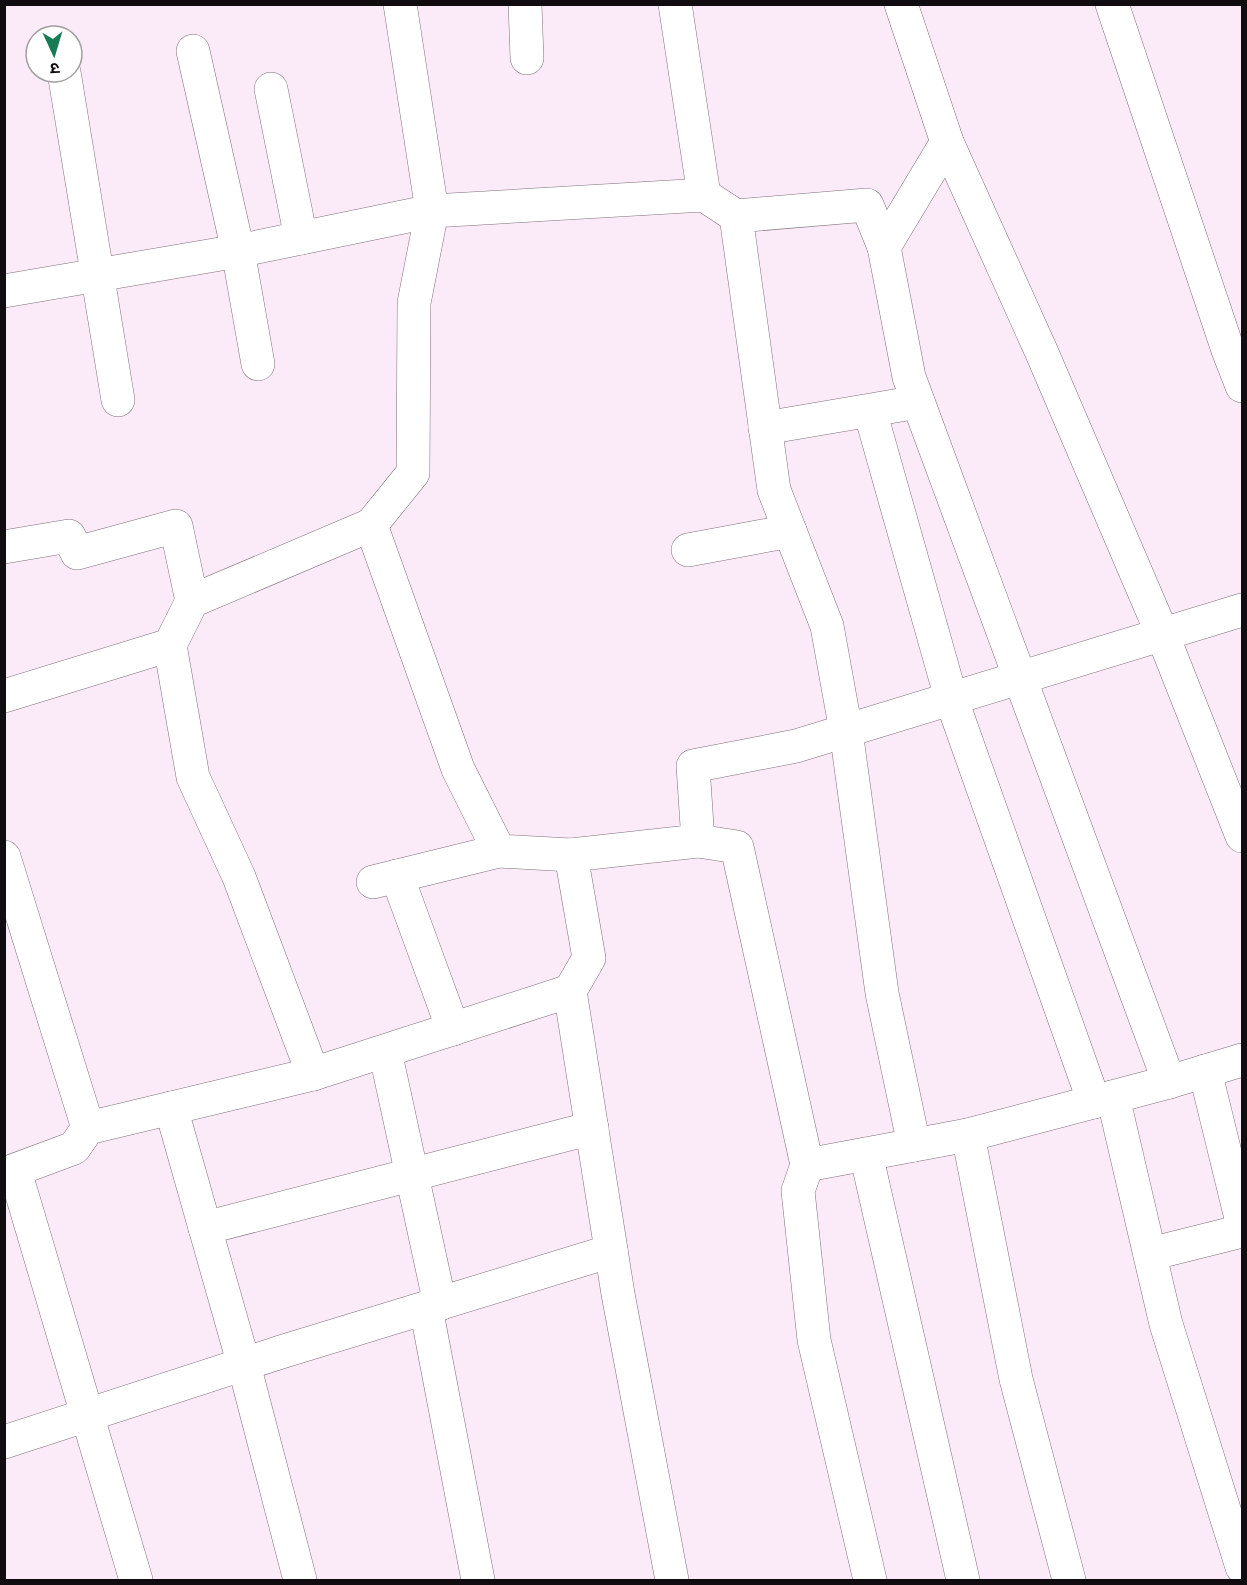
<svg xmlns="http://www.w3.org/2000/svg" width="1247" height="1585" viewBox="0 0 1247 1585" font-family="'Roboto Condensed','Noto Sans Devanagari',sans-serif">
  <rect width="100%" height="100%" fill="#fbeaf7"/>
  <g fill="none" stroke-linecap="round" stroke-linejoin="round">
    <defs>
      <g id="minor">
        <path d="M525,4L527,58"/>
        <path d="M675,4L704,195"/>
        <path d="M901,4L947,142L1042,353L1161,631L1242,836"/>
        <path d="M1112,4L1228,350L1242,386"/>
        <path d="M193,51L238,251L258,364"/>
        <path d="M64,72L118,400"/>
        <path d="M271,89L301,238"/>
        <path d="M947,142L884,247L909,377L1169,1082L1242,1060"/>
        <path d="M884,247L867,205L736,216L774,490L827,626L846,731L882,993L914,1145"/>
        <path d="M4,291L238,251L432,211L704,195L736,216"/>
        <path d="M870,411L951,698L1094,1102"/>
        <path d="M765,428L918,402"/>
        <path d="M371,525L413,473L414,303L432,211L400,4"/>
        <path d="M4,547L69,536L77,553L176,526L192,601"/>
        <path d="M688,550L790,531"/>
        <path d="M170,645L193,777L239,877L313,1074"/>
        <path d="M4,696L170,645L192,601L371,525L458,769L499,851L571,855"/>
        <path d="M698,841L737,847L807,1165L968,1135"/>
        <path d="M4,857L88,1128"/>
        <path d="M397,876L453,1029"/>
        <path d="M373,882L499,851"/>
        <path d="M385,1051L440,1304"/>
        <path d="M1205,1071L1242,1222"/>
        <path d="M1113,1097L1166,1324L1242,1567"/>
        <path d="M171,1108L244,1365L300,1580"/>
        <path d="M866,1154L963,1580"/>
        <path d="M807,1165L798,1191L814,1340L870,1580"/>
        <path d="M15,1171L136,1580"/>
        <path d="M4,1174L74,1148L88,1128L313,1074L570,991"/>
        <path d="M205,1228L592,1128"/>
        <path d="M1150,1254L1242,1231"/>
        <path d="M426,1308L478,1580"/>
        <path d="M4,1442L281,1352L611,1251"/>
        <path d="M672,1580L618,1294L570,991L589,958L571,855L698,841L693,766L796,746L1242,610"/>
        <path d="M1069,1580L1016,1379L968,1135L1169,1082"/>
      </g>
    </defs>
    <use href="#minor" stroke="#7e707b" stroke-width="34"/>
    <use href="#minor" stroke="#fff" stroke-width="33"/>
  </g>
  <rect width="1247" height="1585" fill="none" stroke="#110c10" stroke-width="12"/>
  <g transform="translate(54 54) rotate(176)"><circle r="28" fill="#ffffff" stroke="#a09e9f" stroke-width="1.5"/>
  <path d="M0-4.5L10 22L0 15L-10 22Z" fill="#167a52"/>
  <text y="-9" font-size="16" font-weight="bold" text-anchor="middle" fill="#110c10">उ</text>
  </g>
</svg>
